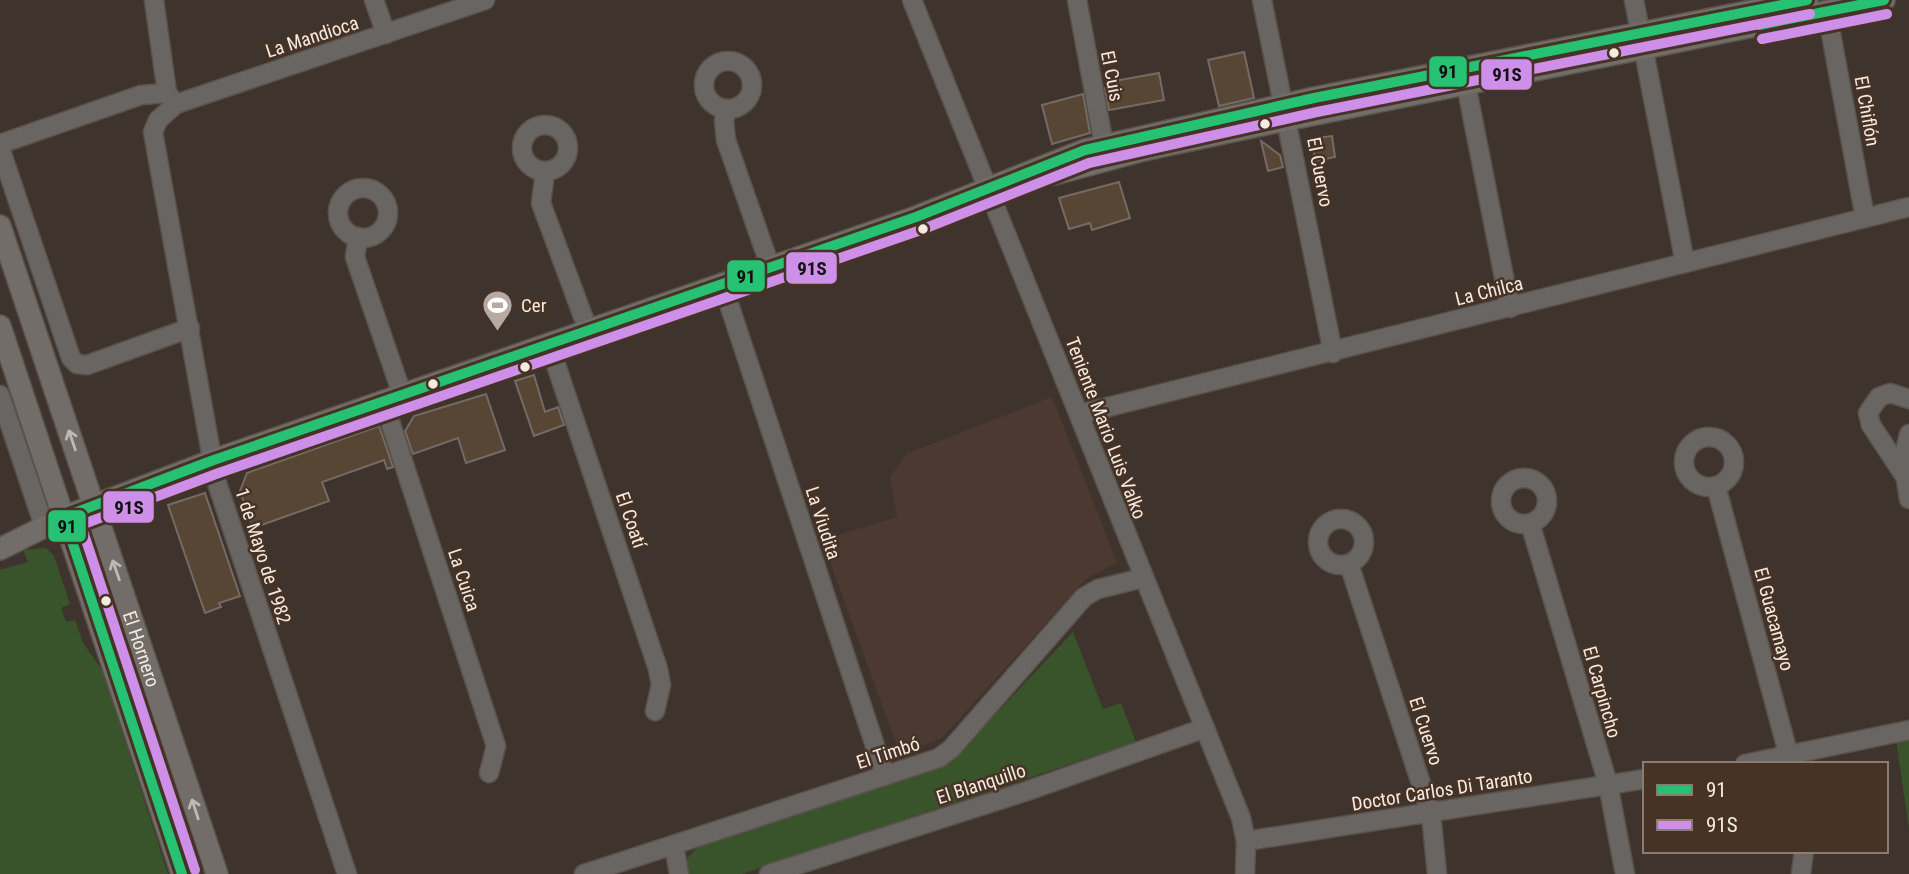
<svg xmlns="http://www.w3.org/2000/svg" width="1909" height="874" viewBox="0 0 1909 874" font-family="'Roboto Condensed',sans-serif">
  <rect width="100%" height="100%" fill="#3e342d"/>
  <path fill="#4b3932" d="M1052,397L1117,562L1086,579L942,738L905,752L897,746L822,540L897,517L890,476L908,453Z"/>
  <g fill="#39542b">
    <path d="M46,548L54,556L70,604L61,608L66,622L75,620L83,643L102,670L168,874H0V570L28,562L23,550Z"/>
    <path d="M1073,632L1103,709L1121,703L1136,742L742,874H688L687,859L699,845L940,767L953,759Z"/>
    <path d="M1909,738V829L1896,740Z"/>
  </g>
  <g fill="#584635" stroke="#746b65" stroke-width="2">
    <path d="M1244,52L1254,98L1219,106L1208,60Z"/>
    <path d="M1159,73L1164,100L1109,110L1105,88L1110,87L1109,82Z"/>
    <path d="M1083,94L1090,133L1052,144L1042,105Z"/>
    <path d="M1332,136L1335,157L1315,161L1313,147L1317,138Z"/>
    <path d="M1261,141L1280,155L1283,167L1268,171Z"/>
    <path d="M1119,182L1130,218L1092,230L1090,223L1069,229L1059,198Z"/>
    <path d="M534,375L545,412L558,407L564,425L534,436L515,381Z"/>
    <path d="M486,394L505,450L466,463L458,438L413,454L405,431L414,416Z"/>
    <path d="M379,426L393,467L387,469L384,460L322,482L329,501L253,528L240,491L247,473Z"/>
    <path d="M205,493L240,596L219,603L221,607L205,613L168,505Z"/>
  </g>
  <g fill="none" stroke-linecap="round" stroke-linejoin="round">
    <defs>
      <g id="minor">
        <path d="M154,0L167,93L174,102"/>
        <path d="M374,0L386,34"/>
        <path d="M912,0L1241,818L1246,841L1245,874"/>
        <path d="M1077,0L1106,156"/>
        <path d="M1262,0L1333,353"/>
        <path d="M1634,0L1685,263"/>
        <path d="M1827,12L1865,218"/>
        <circle cx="728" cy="85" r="24"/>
        <path d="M1466,84L1510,308"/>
        <path d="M727,109L724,121L726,140L770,266"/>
        <circle cx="545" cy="148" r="23"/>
        <path d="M0,144L141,95L167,93"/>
        <path d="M0,148L71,358L77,364L87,365L190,328"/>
        <path d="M545,172L541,203L588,330"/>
        <circle cx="363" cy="213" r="25"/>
        <path d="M358,237L355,257L402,394"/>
        <path d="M722,283L885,776"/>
        <path d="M549,344L658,669L661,685L655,711"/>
        <path d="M0,395L44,526"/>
        <path d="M383,400L496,746L489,773"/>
        <path d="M1080,414L1909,207"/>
        <path d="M1909,434L1903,461L1909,499"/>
        <circle cx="1709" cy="462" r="25"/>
        <path d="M1904,475L1871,425L1868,413L1879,397L1890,393L1909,399"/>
        <circle cx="1524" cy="501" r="23"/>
        <path d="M1716,486L1791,764"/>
        <circle cx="1341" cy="542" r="23"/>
        <path d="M1530,523L1608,784L1625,874"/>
        <path d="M1349,564L1431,814L1437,874"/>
        <path d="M1745,764L1909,730"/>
        <path d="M1246,841L1645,779"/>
        <path d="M674,845L679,874"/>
        <path d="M347,874L216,480L153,132L158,120L176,104L485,0"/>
        <path d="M584,874L939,758L951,749L1084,597L1098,589L1143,578"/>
        <path d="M769,874L1027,791L1205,728"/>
        <path d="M1801,874L1804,851"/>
      </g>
      <g id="major">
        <path d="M1055,174L1144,150L1266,124L1884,0"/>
        <path id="s1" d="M0,226L217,874"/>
        <path d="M0,326L182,874"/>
        <path d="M0,549L64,517L211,461L916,217L1085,150L1314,98L1807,0"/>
      </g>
    </defs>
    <use href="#minor" stroke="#5a524b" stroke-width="21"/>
    <use href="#major" stroke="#5a524b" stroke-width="24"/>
    <use href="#minor" stroke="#686562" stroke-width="18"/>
    <use href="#major" stroke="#726d68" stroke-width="21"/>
    <defs>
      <g id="bus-1">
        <path d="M1759,25L1884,0"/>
        <path d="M182,874L64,517L211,461L916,217L1085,150L1314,98L1807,0"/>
      </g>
      <g id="bus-2">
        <path d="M1762,39L1887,14"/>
        <path d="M195,870L81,525L216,474L921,230L1089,163L1317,112L1810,14"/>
      </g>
    </defs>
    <use href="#bus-1" stroke="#463325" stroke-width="16"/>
    <use href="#bus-2" stroke="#463325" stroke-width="16"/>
    <use href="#bus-1" stroke="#26c172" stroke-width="10"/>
    <use href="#bus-2" stroke="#ce8fe9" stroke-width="10"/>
  </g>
  <defs><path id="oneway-shaft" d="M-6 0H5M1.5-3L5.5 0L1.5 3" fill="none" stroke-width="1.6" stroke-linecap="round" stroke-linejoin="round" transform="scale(1.75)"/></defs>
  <g stroke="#c1b8b1">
    <use href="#oneway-shaft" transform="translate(72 440) rotate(-109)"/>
    <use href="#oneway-shaft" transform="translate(116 570) rotate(-109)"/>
    <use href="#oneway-shaft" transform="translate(195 809) rotate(-108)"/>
  </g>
  <defs>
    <symbol id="stadium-pin" viewBox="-11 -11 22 30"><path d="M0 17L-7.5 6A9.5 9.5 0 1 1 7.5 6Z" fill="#b6aaa2" stroke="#463325"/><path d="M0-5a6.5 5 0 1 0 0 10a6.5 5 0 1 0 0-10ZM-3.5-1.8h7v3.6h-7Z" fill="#fff"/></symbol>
  </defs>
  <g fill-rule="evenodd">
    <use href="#stadium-pin" x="480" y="288" width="35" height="47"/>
  </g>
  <g fill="#f6eae1" stroke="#463325" stroke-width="2.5">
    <circle cx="1614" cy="53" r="6"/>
    <circle cx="1265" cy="124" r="6"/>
    <circle cx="923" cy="229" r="6"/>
    <circle cx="525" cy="367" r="6"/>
    <circle cx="433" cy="384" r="6"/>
    <circle cx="106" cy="601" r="6"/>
  </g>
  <g text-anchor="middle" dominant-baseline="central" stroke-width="5" stroke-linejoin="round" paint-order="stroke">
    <g font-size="19" fill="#f6eae1" stroke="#463325">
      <text transform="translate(312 37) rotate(-18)">La Mandioca</text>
      <text transform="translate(1112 76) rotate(79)">El Cuis</text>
      <text transform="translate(1867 111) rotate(80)">El Chiflón</text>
      <text transform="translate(1320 172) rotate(79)">El Cuervo</text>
      <text transform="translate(1489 291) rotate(-14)">La Chilca</text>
      <text transform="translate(1106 428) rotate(69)">Teniente Mario Luis Valko</text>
      <text transform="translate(631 520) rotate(71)">El Coatí</text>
      <text transform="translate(823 523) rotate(72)">La Viudita</text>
      <text transform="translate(263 556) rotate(72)">1 de Mayo de 1982</text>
      <text transform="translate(464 580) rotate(72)">La Cuica</text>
      <text transform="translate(1774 619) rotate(75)">El Guacamayo</text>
      <text stroke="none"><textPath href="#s1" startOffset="446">El Hornero</textPath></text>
      <text transform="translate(1602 692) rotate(74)">El Carpincho</text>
      <text transform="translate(1426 731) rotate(72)">El Cuervo</text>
      <text transform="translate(888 753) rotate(-18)">El Timbó</text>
      <text transform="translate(981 784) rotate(-18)">El Blanquillo</text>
      <text transform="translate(1442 790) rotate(-9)">Doctor Carlos Di Taranto</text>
    </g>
    <g font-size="19" fill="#f6eae1" stroke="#463325" text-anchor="start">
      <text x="521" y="305">Cer</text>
    </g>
  </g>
  <g stroke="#463325" stroke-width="2.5">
    <rect x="1428" y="55" width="40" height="33" rx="7" fill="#26c172"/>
    <rect x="1480" y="58" width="53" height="33" rx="7" fill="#ce8fe9"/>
    <rect x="785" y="251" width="53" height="34" rx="7" fill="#ce8fe9"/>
    <rect x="726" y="259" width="40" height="34" rx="7" fill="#26c172"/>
    <rect x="102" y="490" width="53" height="34" rx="7" fill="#ce8fe9"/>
    <rect x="47" y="509" width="40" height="34" rx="7" fill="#26c172"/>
  </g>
  <g font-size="19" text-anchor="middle" font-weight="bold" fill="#111">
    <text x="1448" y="78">91</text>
    <text x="1507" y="81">91S</text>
    <text x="812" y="275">91S</text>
    <text x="746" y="283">91</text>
    <text x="129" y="514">91S</text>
    <text x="67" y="533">91</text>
  </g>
  <rect x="1643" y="762" width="245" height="91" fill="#463325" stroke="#8c7c70" stroke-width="2"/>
  <rect x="1657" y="785" width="35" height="10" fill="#26c172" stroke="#8c7c70" stroke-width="2"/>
  <text x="1706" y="797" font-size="21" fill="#f6eae1">91</text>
  <rect x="1657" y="820" width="35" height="10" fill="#ce8fe9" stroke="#8c7c70" stroke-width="2"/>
  <text x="1706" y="832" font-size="21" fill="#f6eae1">91S</text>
</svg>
